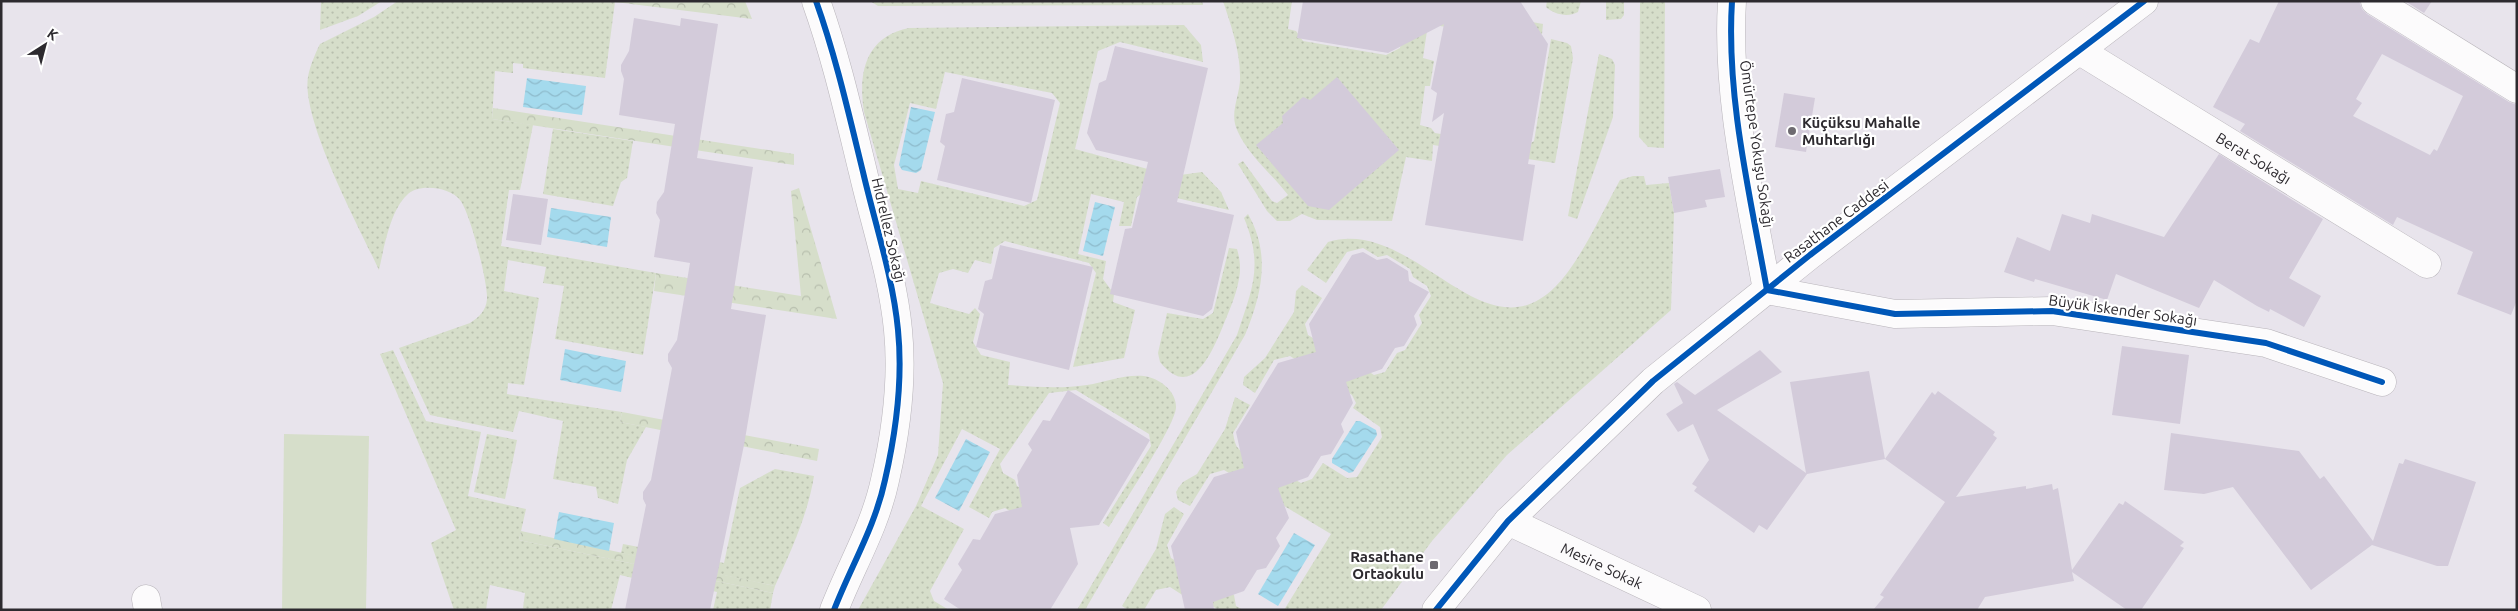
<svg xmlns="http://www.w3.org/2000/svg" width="2518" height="611" viewBox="0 0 2518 611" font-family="Ubuntu,sans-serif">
  <defs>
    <pattern id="grass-dots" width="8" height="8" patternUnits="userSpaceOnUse" patternTransform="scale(1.25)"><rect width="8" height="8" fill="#d6deca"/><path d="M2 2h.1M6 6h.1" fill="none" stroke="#b8bfae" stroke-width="1.8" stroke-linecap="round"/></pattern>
    <pattern id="forest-crowns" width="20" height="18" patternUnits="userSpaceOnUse" patternTransform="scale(1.25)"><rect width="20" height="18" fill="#d6deca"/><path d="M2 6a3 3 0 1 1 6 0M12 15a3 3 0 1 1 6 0" fill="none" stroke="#b8bfae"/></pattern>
    <pattern id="water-waves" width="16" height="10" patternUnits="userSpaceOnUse" patternTransform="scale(1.25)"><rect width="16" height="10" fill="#a4daed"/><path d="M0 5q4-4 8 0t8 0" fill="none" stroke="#8ebbcc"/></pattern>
  </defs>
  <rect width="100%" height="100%" fill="#e8e4ec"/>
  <g fill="url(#grass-dots)" fill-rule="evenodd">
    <path d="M321,1H382L358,16L320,30Z"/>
    <path d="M398,1L615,2L605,78L523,68V64L513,63V73L495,71L492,119L533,125L520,190H509L501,246L656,273L643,355L555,339L564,286L543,283L546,267L508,260L504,291L539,298L524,385L508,383L507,394L622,412L620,422L646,427L627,460L618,504L598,498L596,487L553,479L563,421L519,411L513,432L430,415L399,348L470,323C479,317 486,311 487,299C488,283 470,212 460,200C450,187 418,183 407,195C390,211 384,248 379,270C359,227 301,120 308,77C310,66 315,54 320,44L374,17Z"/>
    <path d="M870,1H1202L1203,5L878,6Z"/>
    <path d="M1223,1H1292L1288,29L1296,31L1303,41L1386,55L1400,48L1408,1L1422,2L1543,24L1542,34L1457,19L1446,27L1428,24L1423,58L1434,61L1430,86H1425L1420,125L1431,128L1435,133L1523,148L1534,141L1551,39L1567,43L1571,46L1573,58L1555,163L1433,145L1432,161L1406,157L1392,221L1317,220L1302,214L1290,221H1277L1267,211L1238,164L1243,161L1272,201L1277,203L1288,195C1272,174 1249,156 1238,132C1228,113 1241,95 1240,76C1240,50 1231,26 1223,1Z"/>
    <path d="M1547,1H1581L1578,12C1567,18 1554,14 1546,7Z"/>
    <path d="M1606,1H1624V15L1621,19L1606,20Z"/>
    <path d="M1640,1H1665L1664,148L1648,147L1639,137Z"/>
    <path d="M1184,25L1201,45L1203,62L1120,42L1098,51L1075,149L1173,176L1202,172L1221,192L1229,210L1146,191L1137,197L1131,226H1119L1124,202L1091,194L1078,254L1106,261L1103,279L1114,294L1113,302L1135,310L1124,358L1073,367L1096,273L1089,263L1005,241L994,248L991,264L975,260L968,273L953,269L939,273L930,303L969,314L975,308L980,314L973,342L981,355L1010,362L1008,385C1035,387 1061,389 1087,385C1105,382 1125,374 1144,376C1159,378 1177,391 1176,408C1174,428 1122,505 1109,527L1103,523L1151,446L1149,434L1076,390L1049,393L1000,464L1003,473L1015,480L1017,486L1047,504L1033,526L1005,508L992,512L989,518L969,507L1000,449L962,429L921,506L964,529L930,591L934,601L949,610H858L916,506L938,455L943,383L864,112C858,73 865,37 909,28ZM945,72L1052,93L1060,103L1037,200L1024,206L921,181L918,193L898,189L894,165L910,103L936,109Z"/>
    <path d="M1599,54L1612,59L1615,65L1613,117L1577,219L1568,216Z"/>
    <path d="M553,129L633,141L627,178L621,182L613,206L543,194Z"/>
    <path d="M1633,176H1644L1646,185L1669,183L1674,213L1671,310L1507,455L1432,541L1381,610H1284L1331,534L1224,470L1210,474L1190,506L1178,500L1176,492L1179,487L1183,482L1197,474L1225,429L1235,397L1250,405L1233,433C1234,438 1235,445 1238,448C1245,458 1287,475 1301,483L1312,479L1323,463L1347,478L1357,477L1382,437L1380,427L1353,408L1356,403L1352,395L1290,356L1274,360L1255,393L1243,385L1244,377L1265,358L1294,312L1296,291L1302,285L1322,298L1305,324L1308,335L1374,375L1385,372L1397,353L1405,350L1422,323L1419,315L1431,296L1427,286L1413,277L1410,269L1387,255L1378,257L1363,248L1347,252L1326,283L1307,270L1328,242C1414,216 1483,359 1555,287C1581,261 1602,212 1620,180Z"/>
    <path d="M1248,214C1271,254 1262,294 1245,335L1085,610H1077L1237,335C1252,289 1264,266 1244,218Z"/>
    <path d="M1229,248L1237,249C1240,259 1241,269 1239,279C1236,296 1229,311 1223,326C1212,352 1192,402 1160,362L1158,353L1167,313L1203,319L1213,313Z"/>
    <path d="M393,350L426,421L481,432L468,496L526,509L519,540L773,593L770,610H713L717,592L674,582L671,587L620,575L611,610H527L523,608L525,593L490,585L486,609L489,610H454L431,543L456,530L380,354Z"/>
    <path d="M487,434L517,440L505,499L474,492Z"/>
    <path d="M775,469L814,476C808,514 791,551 775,586L621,553L623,544L724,563L740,488Z"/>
    <path d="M1174,507L1184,514L1167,545L1171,558L1234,595L1236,606L1243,610H1218L1195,594L1184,596L1170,587L1156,590L1144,610H1128L1122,606L1156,549L1165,514Z"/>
  </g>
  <g fill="url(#forest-crowns)">
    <path d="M610,1H745L752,19L615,2Z"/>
    <path d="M493,108L794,154V165L492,119Z"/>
    <path d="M799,188L837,319L654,291L656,273L801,296L791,191Z"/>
    <path d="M622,412L819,449L817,461L620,422Z"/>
    <path d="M521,531L775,586L773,593L519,540Z"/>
  </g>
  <path fill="#d6deca" d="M284,434L369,436L366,610H282Z"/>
  <g fill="url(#water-waves)">
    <path d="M527,78L586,86L582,115L523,107Z"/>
    <path d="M911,107L935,112L921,170L916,173L902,170L899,165Z"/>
    <path d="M1095,202L1115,207L1103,256L1083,251Z"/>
    <path d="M551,208L611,217L607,247L547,237Z"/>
    <path d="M565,349L626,361L621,392L560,380Z"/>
    <path d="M1356,421H1360L1376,430L1377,435L1353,472L1349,473L1332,463V459Z"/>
    <path d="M966,439L990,452L959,511L935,498Z"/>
    <path d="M559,512L614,523L609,551L554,539Z"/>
    <path d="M1294,533L1315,545L1278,606L1258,594Z"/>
  </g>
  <g fill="#d3cbda" fill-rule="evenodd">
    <path d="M1303,1H1520L1548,44L1528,164L1535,165L1523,241L1425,225L1444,113L1432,122L1437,93L1431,89L1444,24L1388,53L1297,38Z"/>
    <path d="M2279,1H2359L2362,9L2367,14L2509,102L2517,105V300L2511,315L2457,294L2473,252L2397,217L2393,225L2240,131L2245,124L2213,107L2250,39L2259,43ZM2382,54L2463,96L2437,151L2434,149L2430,155L2353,116L2362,103L2356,99Z"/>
    <path d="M2405,1H2432L2424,13Z"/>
    <path d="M634,18L680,26L681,18L718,24L697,158L753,167L731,309L766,315L744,445L710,610H625L646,505L643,499V492L651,480L672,368L668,361V354L677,340L690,263L654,257L660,220L656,213L657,202L664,192L675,124L619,115L624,79L621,71V65L629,51Z"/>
    <path d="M1115,46L1208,68L1177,202L1234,215L1212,309L1203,316L1110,294L1125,229L1132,228L1148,162L1096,150L1087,133L1099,83L1106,80Z"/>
    <path d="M1337,77L1399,150L1329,210L1308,206L1256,145L1283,123L1282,116L1303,97L1310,100Z"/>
    <path d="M962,78L1055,100L1031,203L937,180L945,146L940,142L946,114L954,112Z"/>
    <path d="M1784,93L1815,98L1806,152L1775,147Z"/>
    <path d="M2219,154L2323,219L2289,278L2321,296L2304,327L2270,309L2269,312L2257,306L2214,280L2199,308L2116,274L2107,300L2035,279L2034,282L2004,272L2017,237L2050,251L2062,214L2090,223L2092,214L2164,237Z"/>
    <path d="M1720,169L1725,197L1705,200L1707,207L1674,213L1668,177Z"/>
    <path d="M513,194L548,199L541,245L506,240Z"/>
    <path d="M1000,245L1093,267L1069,370L976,347L984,314L978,309L985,281L992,279Z"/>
    <path d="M1363,252L1377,260L1387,258L1408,271L1409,281L1429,292L1414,316L1417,325L1404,346L1395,348L1382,369L1346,382L1353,403L1341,424L1344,432L1331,454L1321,456L1308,477L1278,488L1289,518L1276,538L1280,546L1266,568L1257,570L1244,591L1213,602L1214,610H1185L1171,546L1214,477L1244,468L1236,432L1278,363L1316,352L1309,324L1352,255Z"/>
    <path d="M2122,346L2189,355L2180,424L2112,415Z"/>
    <path d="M1760,350L1782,372L1717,410L1806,473L1790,382L1869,371L1885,459L1932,392L1935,395L1938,391L1995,432L1993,435L1997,438L1956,497L2026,486V489L2052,484L2053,490L2058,488L2072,570L2119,503L2123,505L2125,501L2184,542L2180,546L2184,548L2141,610H2127L2072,572L2074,581L1985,597L1977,610H1873L1884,597L1880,595L1945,502L1885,459L1807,474L1767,530L1759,525L1754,533L1694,491L1697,487L1692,484L1709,460L1693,424L1678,432L1666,414L1683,403L1674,384L1677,382L1695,395Z"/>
    <path d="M1068,390L1150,440L1099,525L1070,528L1078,564L1050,610H961L944,599L962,570L958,564L973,539L980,540L995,514L1022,507L1017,475L1032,450L1028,444L1043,420L1050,421Z"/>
    <path d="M2171,433L2299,451L2320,479L2324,476L2373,541L2399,463L2403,464L2405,459L2476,482L2448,566H2437L2372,545L2311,590L2233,487L2204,494L2164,490Z"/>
  </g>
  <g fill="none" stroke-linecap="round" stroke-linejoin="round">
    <defs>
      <g id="minor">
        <path d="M816,1C836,57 849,115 863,172C875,224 893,277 898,330C903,380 896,432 885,480C875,527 851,566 834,610"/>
        <path d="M1732,1C1726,97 1750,195 1767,290L1895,314L2052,311L2266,343L2382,382"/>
        <path d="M2375,1L2517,89"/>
        <path id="s1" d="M2080,51L2427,264"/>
        <path id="s2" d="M1508,521L1697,610"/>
        <path d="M146,599L148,610"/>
        <path d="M1436,610L1508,521L1653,381L1810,255L2144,1"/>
      </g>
    </defs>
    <use href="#minor" stroke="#b8b4ba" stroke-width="29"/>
    <use href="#minor" stroke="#fcfbfc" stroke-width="28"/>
    <defs>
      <g id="cycleway">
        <path d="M816,1C836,57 849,115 863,172C875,224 893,277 898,330C903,380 896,432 885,480C875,527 851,566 834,610"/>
        <path d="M1732,1C1726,97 1750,195 1767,290L1895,314L2052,311L2266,343L2382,382"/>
        <path d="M1436,610L1508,521L1653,381L1810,255L2144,1"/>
      </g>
    </defs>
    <use href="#cycleway" stroke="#fff" stroke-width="9"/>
    <use href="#cycleway" stroke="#0057b8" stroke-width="6"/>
  </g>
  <g fill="#6e6b71" stroke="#fff" stroke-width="2">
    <circle cx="1792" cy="131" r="5"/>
    <rect x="1429" y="560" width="10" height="10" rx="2.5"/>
  </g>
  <g text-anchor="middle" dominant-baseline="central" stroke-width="4.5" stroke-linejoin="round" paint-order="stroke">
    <g font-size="15" font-weight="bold" fill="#2d2a2f" stroke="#fff" text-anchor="start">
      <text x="1802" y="122">Küçüksu Mahalle<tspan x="1802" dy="17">Muhtarlığı</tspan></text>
      <text x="1424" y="556" text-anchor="end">Rasathane<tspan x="1424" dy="17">Ortaokulu</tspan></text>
    </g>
    <g font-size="15" fill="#2d2a2f" stroke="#fff">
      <text transform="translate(1757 144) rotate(82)">Ömürtepe Yokuşu Sokağı</text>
      <text stroke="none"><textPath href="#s1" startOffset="204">Berat Sokağı</textPath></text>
      <text transform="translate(1836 221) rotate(-37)">Rasathane Caddesi</text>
      <text transform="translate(889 230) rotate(77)">Hıdrellez Sokağı</text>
      <text transform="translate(2123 310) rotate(8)">Büyük İskender Sokağı</text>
      <text stroke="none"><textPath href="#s2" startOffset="104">Mesire Sokak</textPath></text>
    </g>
  </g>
  <rect width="2518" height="611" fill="none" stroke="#2d2a2f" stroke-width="5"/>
  <g transform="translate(45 45) rotate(36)" stroke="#ffffff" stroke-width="4" paint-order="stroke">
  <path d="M0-4L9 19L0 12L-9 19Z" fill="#2d2a2f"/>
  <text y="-8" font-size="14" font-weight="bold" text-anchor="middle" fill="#2d2a2f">K</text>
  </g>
</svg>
